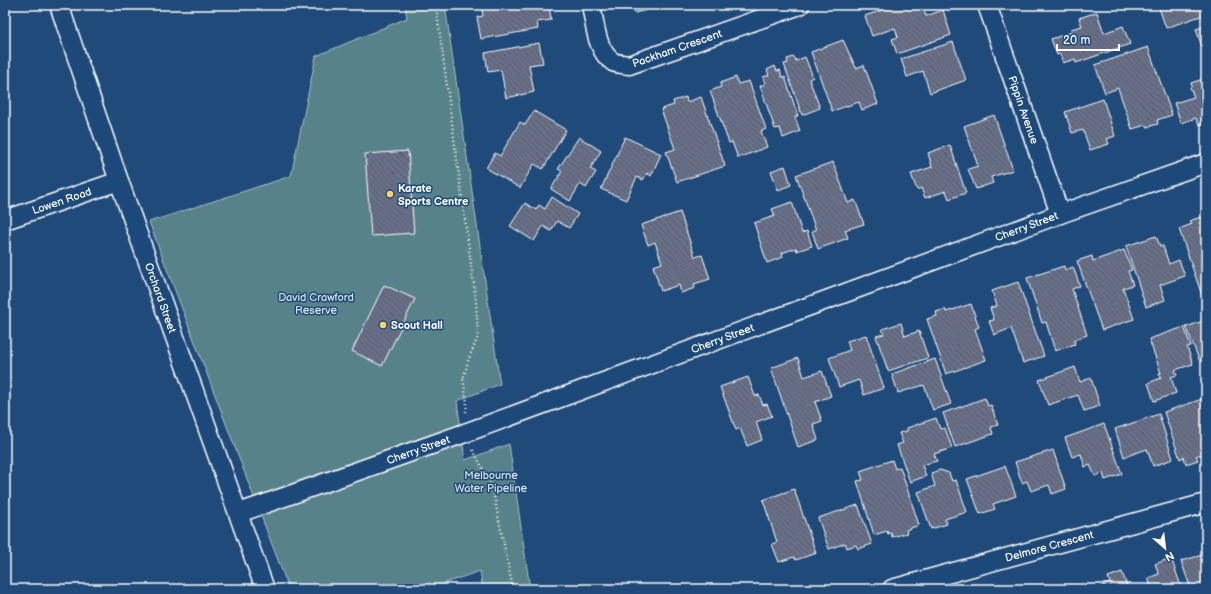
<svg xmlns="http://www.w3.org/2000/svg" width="1211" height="594" viewBox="0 0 1211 594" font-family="'Balsamiq Sans',sans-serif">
  <defs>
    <pattern id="building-back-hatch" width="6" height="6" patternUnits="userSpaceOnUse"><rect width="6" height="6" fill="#677089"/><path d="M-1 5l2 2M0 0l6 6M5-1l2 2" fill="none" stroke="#585c67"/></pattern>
  </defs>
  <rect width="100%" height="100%" fill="#1f4a7a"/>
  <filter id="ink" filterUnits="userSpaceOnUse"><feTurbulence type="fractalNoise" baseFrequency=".025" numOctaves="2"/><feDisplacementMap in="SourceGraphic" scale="8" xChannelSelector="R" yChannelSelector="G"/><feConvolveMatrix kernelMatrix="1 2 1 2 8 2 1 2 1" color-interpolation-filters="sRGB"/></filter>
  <g filter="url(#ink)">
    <path fill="#588289" stroke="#acc0c4" d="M405,5H445L500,384L457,401L465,460L509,444L530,589H483L480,571L428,589H289L149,222L291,176L316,56L407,18Z"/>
    <g fill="url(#building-back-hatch)" stroke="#fff">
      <path d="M481,5H549L551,20L537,22L538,29L481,39L477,17L483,16Z"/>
      <path d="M632,5H661L662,6L635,13Z"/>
      <path d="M896,5H922L926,16L943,10L951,35L897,54L892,39L898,37L895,28L872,36L865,16Z"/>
      <path d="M1158,5H1206V14L1166,28Z"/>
      <path d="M1097,12L1104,33L1123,26L1130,44L1076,63L1075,59L1063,63L1060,54L1057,55L1051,39L1072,32L1071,29L1082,26L1079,18Z"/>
      <path d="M1206,26V59L1196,29Z"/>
      <path d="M843,40L856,68L864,65L878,104L862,110L859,102L832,111L811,52Z"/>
      <path d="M953,42L966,80L930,93L923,71L907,77L901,59Z"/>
      <path d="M539,43L543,63L529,65L534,92L506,98L501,70L488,72L485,53Z"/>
      <path d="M1148,47L1172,115L1157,120L1158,124L1147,127L1146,125L1132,129L1118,88L1105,93L1095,65Z"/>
      <path d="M794,57L796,61L805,57L813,77L809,79L820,108L802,115L784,64L788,63L787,59Z"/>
      <path d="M775,66L777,71L780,70L782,77H785L798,116L795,117L800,131L783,138L780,128L775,129L760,86L765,84L763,77L769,75L767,70Z"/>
      <path d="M736,77L738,84L749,81L766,129L761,131L767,147L738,158L732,142L729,143L710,91L721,87L720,83Z"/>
      <path d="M1206,78V123L1199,125L1196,118L1181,123L1174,103L1194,97L1190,87L1192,86L1191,83Z"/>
      <path d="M686,97L687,102L701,97L725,166L677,182L666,152L675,149L661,109L674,105L673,101Z"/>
      <path d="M1103,99L1115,136L1107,139L1109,144L1090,150L1083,130L1072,133L1065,112Z"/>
      <path d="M534,111L566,130L543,169L534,164L520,188L486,168L495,153L500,156L520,122L525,125Z"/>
      <path d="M994,115L1013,170L991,177L993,183L976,189L968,169L978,166L964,126Z"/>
      <path d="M579,137L601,151L590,169L596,172L586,188L580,184L570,201L551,189L562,171L558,169Z"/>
      <path d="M625,137L661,154L651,176L647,173L643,180L637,177L626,200L601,189Z"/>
      <path d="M950,145L966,193L949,199L946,191L925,198L921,188L917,190L911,174L932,167L928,153Z"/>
      <path d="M408,151L414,233L371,236L365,154Z"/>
      <path d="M833,162L848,203L855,200L864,224L845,230L848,238L818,249L812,231L816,230L796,175Z"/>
      <path d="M785,166L791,185L778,190L771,171Z"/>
      <path d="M552,197L578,214L569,228L557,221L551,231L543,226L534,241L510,226L525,203L536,210L539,205L545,209Z"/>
      <path d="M792,202L802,233L807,231L812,246L797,251L796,248L782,253L783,257L767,263L754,223L775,216L772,209Z"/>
      <path d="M680,212L695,257L702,255L710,279L694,284L695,288L681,293L679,285L661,291L653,266L662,263L655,242L648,245L641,225Z"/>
      <path d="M1201,217L1203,220L1206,219V303L1205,304L1179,229L1192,224L1189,221Z"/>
      <path d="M1156,236L1160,246H1163L1169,264L1179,260L1185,276L1160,285L1165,300L1146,307L1126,246Z"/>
      <path d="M1124,250L1132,270L1128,271L1133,285L1123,288L1134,319L1102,330L1077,261L1092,256L1093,261Z"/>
      <path d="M1064,266L1065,270L1073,267L1080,286L1072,289L1087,335L1074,340L1075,344L1055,351L1046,322L1042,323L1027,278Z"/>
      <path d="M1018,282L1044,356L1023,363L1011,328L994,335L989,321L994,320L990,308L997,306L992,291Z"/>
      <path d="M384,285L415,299L382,366L352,351Z"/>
      <path d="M971,304L979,327L975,329L986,360L946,374L927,319L937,316L936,312L945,309L946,312Z"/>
      <path d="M1206,320V360L1200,362L1186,327Z"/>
      <path d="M901,323L905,336L919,331L928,358L888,371L876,336L884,334L882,329Z"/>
      <path d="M1184,327L1191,346L1187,347L1193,364L1175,370L1177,375L1171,377L1176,393L1154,401L1148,383L1161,378L1159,373H1161L1149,339Z"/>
      <path d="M866,335L884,388L864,395L859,380L839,387L829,358L850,350L847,341Z"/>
      <path d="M798,358L804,377L822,371L831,396L815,402L822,421L813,424L818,440L798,447L771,368Z"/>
      <path d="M935,359L951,404L933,410L924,385L898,393L892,374Z"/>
      <path d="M1075,367L1080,382L1091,378L1100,406L1084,411L1078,395L1048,405L1039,380Z"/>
      <path d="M748,377L755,396L759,395L763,405L767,404L772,416L756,422L762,440L747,446L740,428L736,430L720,387Z"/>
      <path d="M985,398L988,406L991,405L998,425L991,427L993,434L955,447L943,413Z"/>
      <path d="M1205,398L1206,459L1204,460L1202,454L1196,456L1198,460L1186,464L1184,457L1180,459L1164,412Z"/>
      <path d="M1159,414L1173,459L1153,466L1147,449L1124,457L1115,429Z"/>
      <path d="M936,418L940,429L945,428L952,448L934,454L937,461L922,465L926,476L910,482L897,445L903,443L899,433L907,431V428Z"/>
      <path d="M1104,424L1122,474L1105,480L1103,473L1095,476L1090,465L1085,467L1081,454L1072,457L1065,438Z"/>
      <path d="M1053,450L1066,489L1052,494L1049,485L1031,491L1027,481L1022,483L1015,462Z"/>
      <path d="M892,460L895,469L900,467L919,525L906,530L907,533L892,537L891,533L888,534L887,531L874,535L857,481L863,480L860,471Z"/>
      <path d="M1005,466L1016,496L993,504L995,509L980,514L967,479Z"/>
      <path d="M940,470L949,473L952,481L956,480L967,512L945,519L947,524L931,529L918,492L935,486L931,473Z"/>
      <path d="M794,489L816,553L796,560L794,557L779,562L772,544L777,542L763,500Z"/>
      <path d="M858,505L872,544L858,549L856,545L847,548L845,543L829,549L818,518Z"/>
      <path d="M1206,554V589H1191L1181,561Z"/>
      <path d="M1171,558L1182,589H1152L1148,578L1159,574L1155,564Z"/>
      <path d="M1122,572L1128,589H1101L1100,587L1110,583L1108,577Z"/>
    </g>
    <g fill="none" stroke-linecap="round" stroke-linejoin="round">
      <defs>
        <g id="street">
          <path id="s1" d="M59,5L119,181L265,589"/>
          <path id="s2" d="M591,5C595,23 596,51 613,62C617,64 624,64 629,65L800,5"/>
          <path id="s3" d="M987,5L1060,214"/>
          <path id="s4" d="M5,220L119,181"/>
          <path id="s5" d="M239,513L465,433L1060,214L1206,163"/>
          <path id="s6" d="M892,589L1206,503"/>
        </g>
      </defs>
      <use href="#street" stroke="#fff" stroke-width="21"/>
      <g stroke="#fff" stroke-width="2.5" stroke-dasharray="1 3" stroke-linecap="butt">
        <path d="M436,5L476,301L478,337L469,358L463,379L467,402L466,413"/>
        <path d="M473,450L492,486L513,589"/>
      </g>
      <use href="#street" stroke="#1f4a7a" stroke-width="18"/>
    </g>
  </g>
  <g fill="#ffd166" stroke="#1f4a7a" stroke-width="1.5">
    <circle cx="390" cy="194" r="4"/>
    <circle cx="383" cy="325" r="4"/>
  </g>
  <g text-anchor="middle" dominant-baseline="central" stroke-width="3" stroke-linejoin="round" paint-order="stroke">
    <g font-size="11" fill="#fff" stroke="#1f4a7a">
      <text stroke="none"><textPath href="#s2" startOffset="130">Packham Crescent</textPath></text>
      <text stroke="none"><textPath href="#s3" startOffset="111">Pippin Avenue</textPath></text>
      <text stroke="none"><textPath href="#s4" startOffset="60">Lowen Road</textPath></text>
      <text stroke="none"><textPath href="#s5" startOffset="838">Cherry Street</textPath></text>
      <text stroke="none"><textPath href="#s1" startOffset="310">Orchard Street</textPath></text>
      <text stroke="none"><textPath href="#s5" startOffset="514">Cherry Street</textPath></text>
      <text stroke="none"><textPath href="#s5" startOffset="190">Cherry Street</textPath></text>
      <text stroke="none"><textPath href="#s6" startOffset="163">Delmore Crescent</textPath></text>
    </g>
    <g font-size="11" font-weight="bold" fill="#fff" stroke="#1f4a7a" text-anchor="start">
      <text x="398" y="188">Karate<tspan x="398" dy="13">Sports Centre</tspan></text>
      <text x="391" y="325">Scout Hall</text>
    </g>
    <g font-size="11" fill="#d5e0e2" stroke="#1f4a7a">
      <text x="316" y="297">David Crawford<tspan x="316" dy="13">Reserve</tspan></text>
      <text x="491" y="475">Melbourne<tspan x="491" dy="13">Water Pipeline</tspan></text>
    </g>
  </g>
  <rect width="1211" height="594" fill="none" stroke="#1f4a7a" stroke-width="20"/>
  <rect x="10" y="10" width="1191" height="574" fill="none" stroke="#fff" stroke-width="1.5" filter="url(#ink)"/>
  <g transform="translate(1165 548) rotate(152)" stroke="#1f4a7a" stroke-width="3" paint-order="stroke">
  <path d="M0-3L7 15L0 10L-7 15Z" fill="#ffffff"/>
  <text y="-6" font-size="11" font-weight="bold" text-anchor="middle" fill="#ffffff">N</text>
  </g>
  <path d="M1057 44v6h62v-6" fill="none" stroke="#ffffff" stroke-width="2"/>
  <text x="1063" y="44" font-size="12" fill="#ffffff" stroke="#1f4a7a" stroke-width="3" paint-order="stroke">20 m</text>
</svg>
